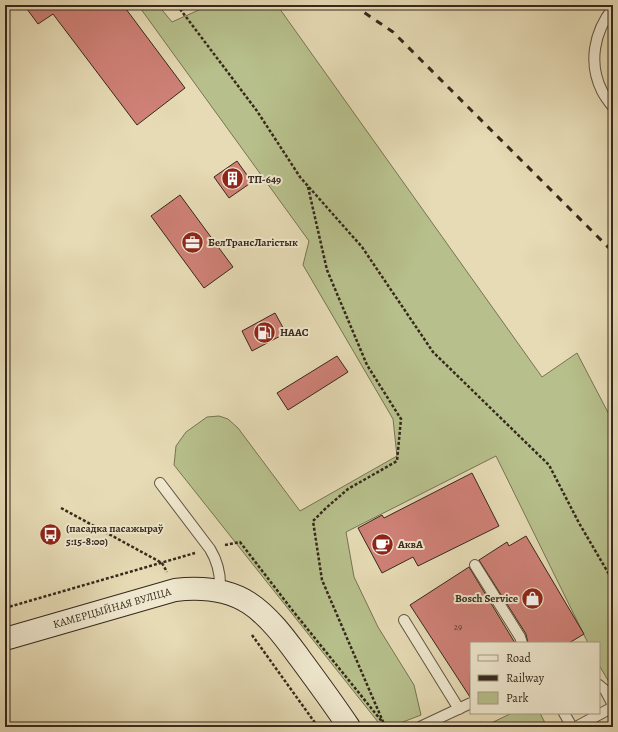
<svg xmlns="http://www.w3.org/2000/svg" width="618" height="732" viewBox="0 0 618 732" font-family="Alegreya,serif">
  <rect width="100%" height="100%" fill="#e6dbb5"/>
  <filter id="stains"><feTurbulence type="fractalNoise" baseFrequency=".005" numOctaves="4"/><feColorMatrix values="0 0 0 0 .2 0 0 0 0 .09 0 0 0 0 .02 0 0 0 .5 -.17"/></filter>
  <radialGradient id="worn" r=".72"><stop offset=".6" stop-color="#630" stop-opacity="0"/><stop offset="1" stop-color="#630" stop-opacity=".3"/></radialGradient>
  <g fill="#b7c08c" stroke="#767454">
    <path d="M138,5H158L172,22L210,5H277L542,377L577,353L613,422V689L599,665V643H588L496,456L346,532L354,577L378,627L414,685L421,715L390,727H382L174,465L176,446L186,432L207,417L219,416L228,419L238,428L300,511L397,456L393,419L303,265L309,241Z"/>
    <path d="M512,713H540L547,727H470L481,722L485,726Z"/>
  </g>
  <g fill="#cf8177" stroke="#36281c">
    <path d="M24,5H123L185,88L137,125L53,14L38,24Z"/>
    <path d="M237,161L252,182L229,198L214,177Z"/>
    <path d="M180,195L233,267L204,288L151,216Z"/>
    <path d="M275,313L286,333L252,351L242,331Z"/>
    <path d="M337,356L348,372L288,410L277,393Z"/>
    <path d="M472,473L499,526L418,566L413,557L382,573L358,528L382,515L384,518Z"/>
    <path d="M526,536L584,634L569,643H528L526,634L479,560L507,542L509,546Z"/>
    <path d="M469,567L515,643H471L470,697L410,605Z"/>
  </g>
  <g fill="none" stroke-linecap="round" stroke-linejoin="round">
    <defs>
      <g id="lane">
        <path d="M613,8C594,32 588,63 602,91C605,97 609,102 613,107"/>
        <path d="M160,483L210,549C218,562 221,575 220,591"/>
        <path d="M475,565L520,637L522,643"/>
        <path d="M404,620L459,709"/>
        <path d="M599,685L605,690L613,705"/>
        <path d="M564,713L572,727"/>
        <path d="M420,727L471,703"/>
        <path d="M576,727L613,707"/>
      </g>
      <path id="secondary" d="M5,639L175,590C201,587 227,589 249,603C269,616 285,638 299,657C316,680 333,703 349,727"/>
    </defs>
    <use href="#lane" stroke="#625542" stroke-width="12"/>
    <use href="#secondary" stroke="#36281c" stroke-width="24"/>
    <g stroke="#36281c" stroke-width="2.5" stroke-dasharray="3 2" stroke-linecap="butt">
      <path d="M177,5L257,111L300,177L362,247L433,352L549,465L579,523L613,581"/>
      <path d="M308,187L327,270L367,365L401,419L397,461L348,489L326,508L313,521L322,580L384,724"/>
      <path d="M61,508L162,563L167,572"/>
      <path d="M225,545L240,542L293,611L384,724L386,727"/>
      <path d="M5,608L195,553"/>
      <path d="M252,635L318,727"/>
    </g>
    <use href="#lane" stroke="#efe8cf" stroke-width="10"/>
    <use href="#secondary" stroke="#efe8cf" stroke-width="22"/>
    <path stroke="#36281c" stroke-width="3" stroke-dasharray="7 7" stroke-linecap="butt" d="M353,5L393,32L613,252"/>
  </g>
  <defs>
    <symbol id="building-disc" viewBox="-11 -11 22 22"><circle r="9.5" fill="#8f2418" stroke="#efe8cf"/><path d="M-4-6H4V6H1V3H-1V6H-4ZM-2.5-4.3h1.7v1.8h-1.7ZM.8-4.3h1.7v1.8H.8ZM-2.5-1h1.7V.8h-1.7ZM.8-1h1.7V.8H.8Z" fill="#fff"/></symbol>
    <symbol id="office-disc" viewBox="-11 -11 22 22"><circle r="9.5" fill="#8f2418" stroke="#efe8cf"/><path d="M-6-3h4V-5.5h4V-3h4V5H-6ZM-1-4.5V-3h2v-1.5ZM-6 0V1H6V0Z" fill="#fff"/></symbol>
    <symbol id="fuel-disc" viewBox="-11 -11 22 22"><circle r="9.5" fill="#8f2418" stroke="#efe8cf"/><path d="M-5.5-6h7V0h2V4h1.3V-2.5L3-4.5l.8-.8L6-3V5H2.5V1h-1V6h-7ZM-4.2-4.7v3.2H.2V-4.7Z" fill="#fff"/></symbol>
    <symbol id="bus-disc" viewBox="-11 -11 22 22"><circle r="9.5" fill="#8f2418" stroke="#efe8cf"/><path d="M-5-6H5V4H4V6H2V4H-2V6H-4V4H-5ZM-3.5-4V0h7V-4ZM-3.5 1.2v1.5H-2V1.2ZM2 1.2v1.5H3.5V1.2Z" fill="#fff"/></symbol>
    <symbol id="cafe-disc" viewBox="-11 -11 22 22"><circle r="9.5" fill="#8f2418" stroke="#efe8cf"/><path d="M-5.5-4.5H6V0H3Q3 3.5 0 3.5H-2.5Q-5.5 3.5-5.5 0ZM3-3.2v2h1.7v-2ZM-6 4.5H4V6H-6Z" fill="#fff"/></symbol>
    <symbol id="shop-disc" viewBox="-11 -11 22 22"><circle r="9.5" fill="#8f2418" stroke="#efe8cf"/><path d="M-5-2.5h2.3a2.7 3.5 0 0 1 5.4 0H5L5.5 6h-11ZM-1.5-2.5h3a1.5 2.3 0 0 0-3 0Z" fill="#fff"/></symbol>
  </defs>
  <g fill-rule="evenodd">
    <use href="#building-disc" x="220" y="166" width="25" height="25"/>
    <use href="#office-disc" x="180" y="230" width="25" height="25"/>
    <use href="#fuel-disc" x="252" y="320" width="25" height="25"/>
    <use href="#bus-disc" x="38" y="522" width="25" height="25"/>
    <use href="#cafe-disc" x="370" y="532" width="25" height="25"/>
    <use href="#shop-disc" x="520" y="586" width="25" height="25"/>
  </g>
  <g text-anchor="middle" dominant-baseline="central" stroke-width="4" stroke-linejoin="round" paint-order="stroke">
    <g font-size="9" fill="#5c3e33">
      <text x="458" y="627">29</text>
    </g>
    <g font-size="11" font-weight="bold" fill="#36281c" stroke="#efe8cf" text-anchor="start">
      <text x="248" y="179">ТП-649</text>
      <text x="208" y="242">БелТрансЛагістык</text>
      <text x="280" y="332">НААС</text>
      <text x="66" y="528">(пасадка пасажыраў<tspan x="66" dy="13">5:15-8:00)</tspan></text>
      <text x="398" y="544">АквА</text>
      <text x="518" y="598" text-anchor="end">Bosch Service</text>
    </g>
    <g font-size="11" fill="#36281c" stroke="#efe8cf">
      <text transform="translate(112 608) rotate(-16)">КАМЕРЦЫЙНАЯ ВУЛІЦА</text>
    </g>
  </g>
  <rect width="618" height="732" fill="none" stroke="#e6dbb5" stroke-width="20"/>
  <rect x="6" y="6" width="606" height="720" fill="none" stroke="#36281c" stroke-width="2"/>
  <rect x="10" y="10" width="598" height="712" fill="none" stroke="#36281c"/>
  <rect x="470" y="642" width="130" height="72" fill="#efe8cf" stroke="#a59b87"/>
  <rect x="478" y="655" width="20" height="6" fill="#efe8cf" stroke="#a59b87"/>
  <text x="506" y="662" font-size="12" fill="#36281c">Road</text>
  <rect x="478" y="675" width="20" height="6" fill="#36281c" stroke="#a59b87"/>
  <text x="506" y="682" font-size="12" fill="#36281c">Railway</text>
  <rect x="478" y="692" width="20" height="12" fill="#b7c08c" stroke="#a59b87"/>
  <text x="506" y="702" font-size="12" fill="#36281c">Park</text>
  <rect width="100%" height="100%" filter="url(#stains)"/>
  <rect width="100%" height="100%" fill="url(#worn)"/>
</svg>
